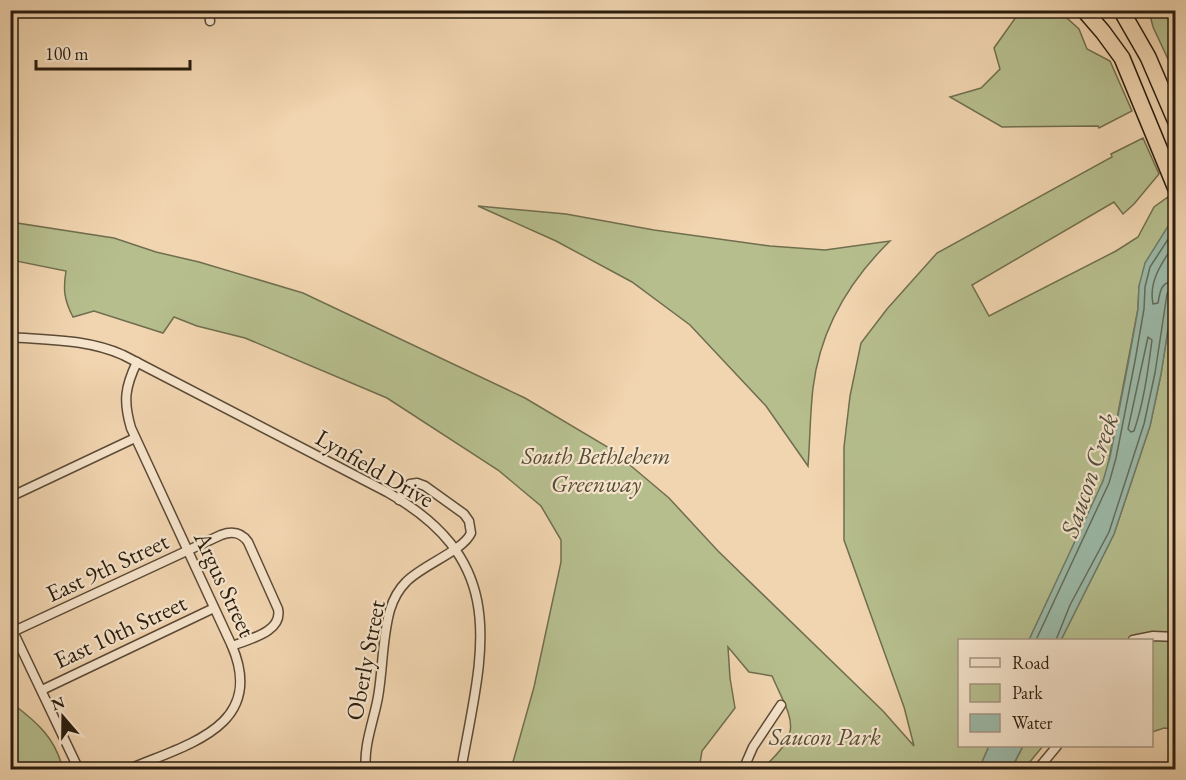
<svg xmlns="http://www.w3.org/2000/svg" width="1186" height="780" viewBox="0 0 1186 780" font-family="'EB Garamond',serif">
  <rect width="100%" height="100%" fill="#f1d5b0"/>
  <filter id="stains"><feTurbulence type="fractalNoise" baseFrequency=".00333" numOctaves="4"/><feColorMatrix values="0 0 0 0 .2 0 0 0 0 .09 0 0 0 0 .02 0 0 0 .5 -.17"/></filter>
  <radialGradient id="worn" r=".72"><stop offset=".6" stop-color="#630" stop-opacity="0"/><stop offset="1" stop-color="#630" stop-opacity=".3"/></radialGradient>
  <g fill="#b6be8e" stroke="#706e4e" stroke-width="1.5">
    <path d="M1021,10L1059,11L1079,29L1087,49L1110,61L1132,111L1099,128L1098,126L1002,127L950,97L981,88L1000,69L994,48Z"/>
    <path d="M1149,11H1175V74L1153,27Z"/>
    <path d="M1143,138L1159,174L1134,204L1123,214L1114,202L972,285L989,316L1116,251L1138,237L1154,207L1168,197L1175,215L1158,245L1139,286L1138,309L1107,470L1099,492L1029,640H960V746H989L979,770L762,769C804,730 793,723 772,676L749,672L728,647L730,678L735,708L702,751L699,769H511L534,687L561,562V540L541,506L498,470L387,398L245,338L197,326L174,317L163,333L94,311L73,317C64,300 63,289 66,271L11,260L10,222L114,238L156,252L199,262L303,293L525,398L611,449L669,498L718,551L883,711L914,746L904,707L844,540V447L850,396L861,343L887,309L937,253L1112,157L1111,154Z"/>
    <path d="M478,206L566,214L654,230L770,246L825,250L890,241C849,281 820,331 813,388C810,414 810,441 808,466L766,406L690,325L632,282L556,241Z"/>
    <path d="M1175,284V729L1164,728L1152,732V640H1061L1114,534L1150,426L1161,374Z"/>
    <path d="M13,704C38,723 55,738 63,769H11L10,706Z"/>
    <path d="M1023,746H1043L1024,769L1011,770Z"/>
  </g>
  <g fill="#9bb9a8" stroke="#6e7b6a" stroke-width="1.5">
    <path d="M1175,215V284L1161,374L1150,426L1114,534L1061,640H1029L1103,481L1110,457L1129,359L1138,309L1139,286L1145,263Z"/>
    <path d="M989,746H1023L1011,769H979Z"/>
  </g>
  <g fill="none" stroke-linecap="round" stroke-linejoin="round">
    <g stroke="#626b5b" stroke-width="1.5">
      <path d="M1176,241C1164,261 1148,279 1153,304L1158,303C1160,291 1161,281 1176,281"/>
      <path d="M1148,337L1152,340C1148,370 1144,402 1134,431L1131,432L1128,429Z"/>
      <path d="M1036,640L1109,483L1116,458L1135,361L1144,309L1145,287L1150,267L1176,227"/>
      <path d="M1056,640L1070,605L1109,532L1144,424L1155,373L1167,294L1170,289L1176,288"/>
    </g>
    <defs>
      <g id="street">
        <path d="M209,10L210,21"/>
        <path d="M10,337C48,340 87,339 123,355L387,492C513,563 482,652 461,770"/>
        <path d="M10,497L135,438"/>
        <path d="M10,625L79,770"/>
        <path d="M10,633L221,535C232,531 241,532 248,542L278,609C283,632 249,639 232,646"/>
        <path d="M1133,640L1153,636L1176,637"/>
        <path d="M42,690L214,608"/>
        <path d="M127,770C184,745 267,728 232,646L131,428C123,401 125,387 137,362"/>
        <path d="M366,770C363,746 374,720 378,697C383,669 382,638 390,610C393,600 398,590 406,582C422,565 463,551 471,533L469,521L464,514L425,486L417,483L410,484L399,500"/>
        <path d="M743,770L753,747L781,705"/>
        <path d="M1037,770L1057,746"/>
      </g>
      <g id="highway">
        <path d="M1084,10L1103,32L1122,58L1176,189"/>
        <path d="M1121,10L1148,57L1176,122"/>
      </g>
    </defs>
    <use href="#street" stroke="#5c4b36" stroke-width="11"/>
    <use href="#highway" stroke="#2a1d0e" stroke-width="18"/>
    <use href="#street" stroke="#f6e4cc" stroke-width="8"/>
    <use href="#highway" stroke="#f1d5b0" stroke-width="15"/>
  </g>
  <g text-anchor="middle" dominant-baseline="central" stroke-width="4.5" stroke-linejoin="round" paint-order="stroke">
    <g font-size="24" font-style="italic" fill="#544d34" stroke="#f6e4cc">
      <text x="596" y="455">South Bethlehem<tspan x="596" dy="28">Greenway</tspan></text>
      <text x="825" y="736">Saucon Park</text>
    </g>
    <g font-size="24" fill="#2a1d0e" stroke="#f6e4cc">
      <text transform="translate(375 468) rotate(30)">Lynfield Drive</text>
      <text transform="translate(107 567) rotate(-25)">East 9th Street</text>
      <text transform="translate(225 584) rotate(65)">Argus Street</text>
      <text transform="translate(120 631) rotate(-25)">East 10th Street</text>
      <text transform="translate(365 660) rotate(-79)">Oberly Street</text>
    </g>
    <g font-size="26" font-style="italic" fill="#4c4c3c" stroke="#f6e4cc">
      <text transform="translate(1089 475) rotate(-71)">Saucon Creek</text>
    </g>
  </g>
  <rect width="1186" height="780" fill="none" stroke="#f1d5b0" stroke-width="36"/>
  <rect x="12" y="12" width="1162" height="756" fill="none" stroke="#2a1d0e" stroke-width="3"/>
  <rect x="18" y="18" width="1150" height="744" fill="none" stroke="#2a1d0e" stroke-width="1.5"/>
  <rect x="958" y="639" width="195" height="108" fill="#f6e4cc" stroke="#a49480" stroke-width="1.5"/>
  <rect x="970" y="658" width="30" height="9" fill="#f6e4cc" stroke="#a49480" stroke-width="1.5"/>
  <text x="1012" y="669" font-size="18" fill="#2a1d0e">Road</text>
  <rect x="970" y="684" width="30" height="18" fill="#b6be8e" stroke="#a49480" stroke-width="1.5"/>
  <text x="1012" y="699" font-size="18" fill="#2a1d0e">Park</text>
  <rect x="970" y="714" width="30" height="18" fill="#9bb9a8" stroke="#a49480" stroke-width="1.5"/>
  <text x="1012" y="729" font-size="18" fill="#2a1d0e">Water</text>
  <g transform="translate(63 717) rotate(340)" stroke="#f6e4cc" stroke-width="4.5" paint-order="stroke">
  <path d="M0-4.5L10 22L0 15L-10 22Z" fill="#2a1d0e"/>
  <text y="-9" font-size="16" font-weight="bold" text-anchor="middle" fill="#2a1d0e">N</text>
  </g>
  <path d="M36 60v9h154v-9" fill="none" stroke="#2a1d0e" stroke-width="3"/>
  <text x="45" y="60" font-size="18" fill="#2a1d0e" stroke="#f6e4cc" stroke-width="4.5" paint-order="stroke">100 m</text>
  <rect width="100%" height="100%" filter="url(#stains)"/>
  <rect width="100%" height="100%" fill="url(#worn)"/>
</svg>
